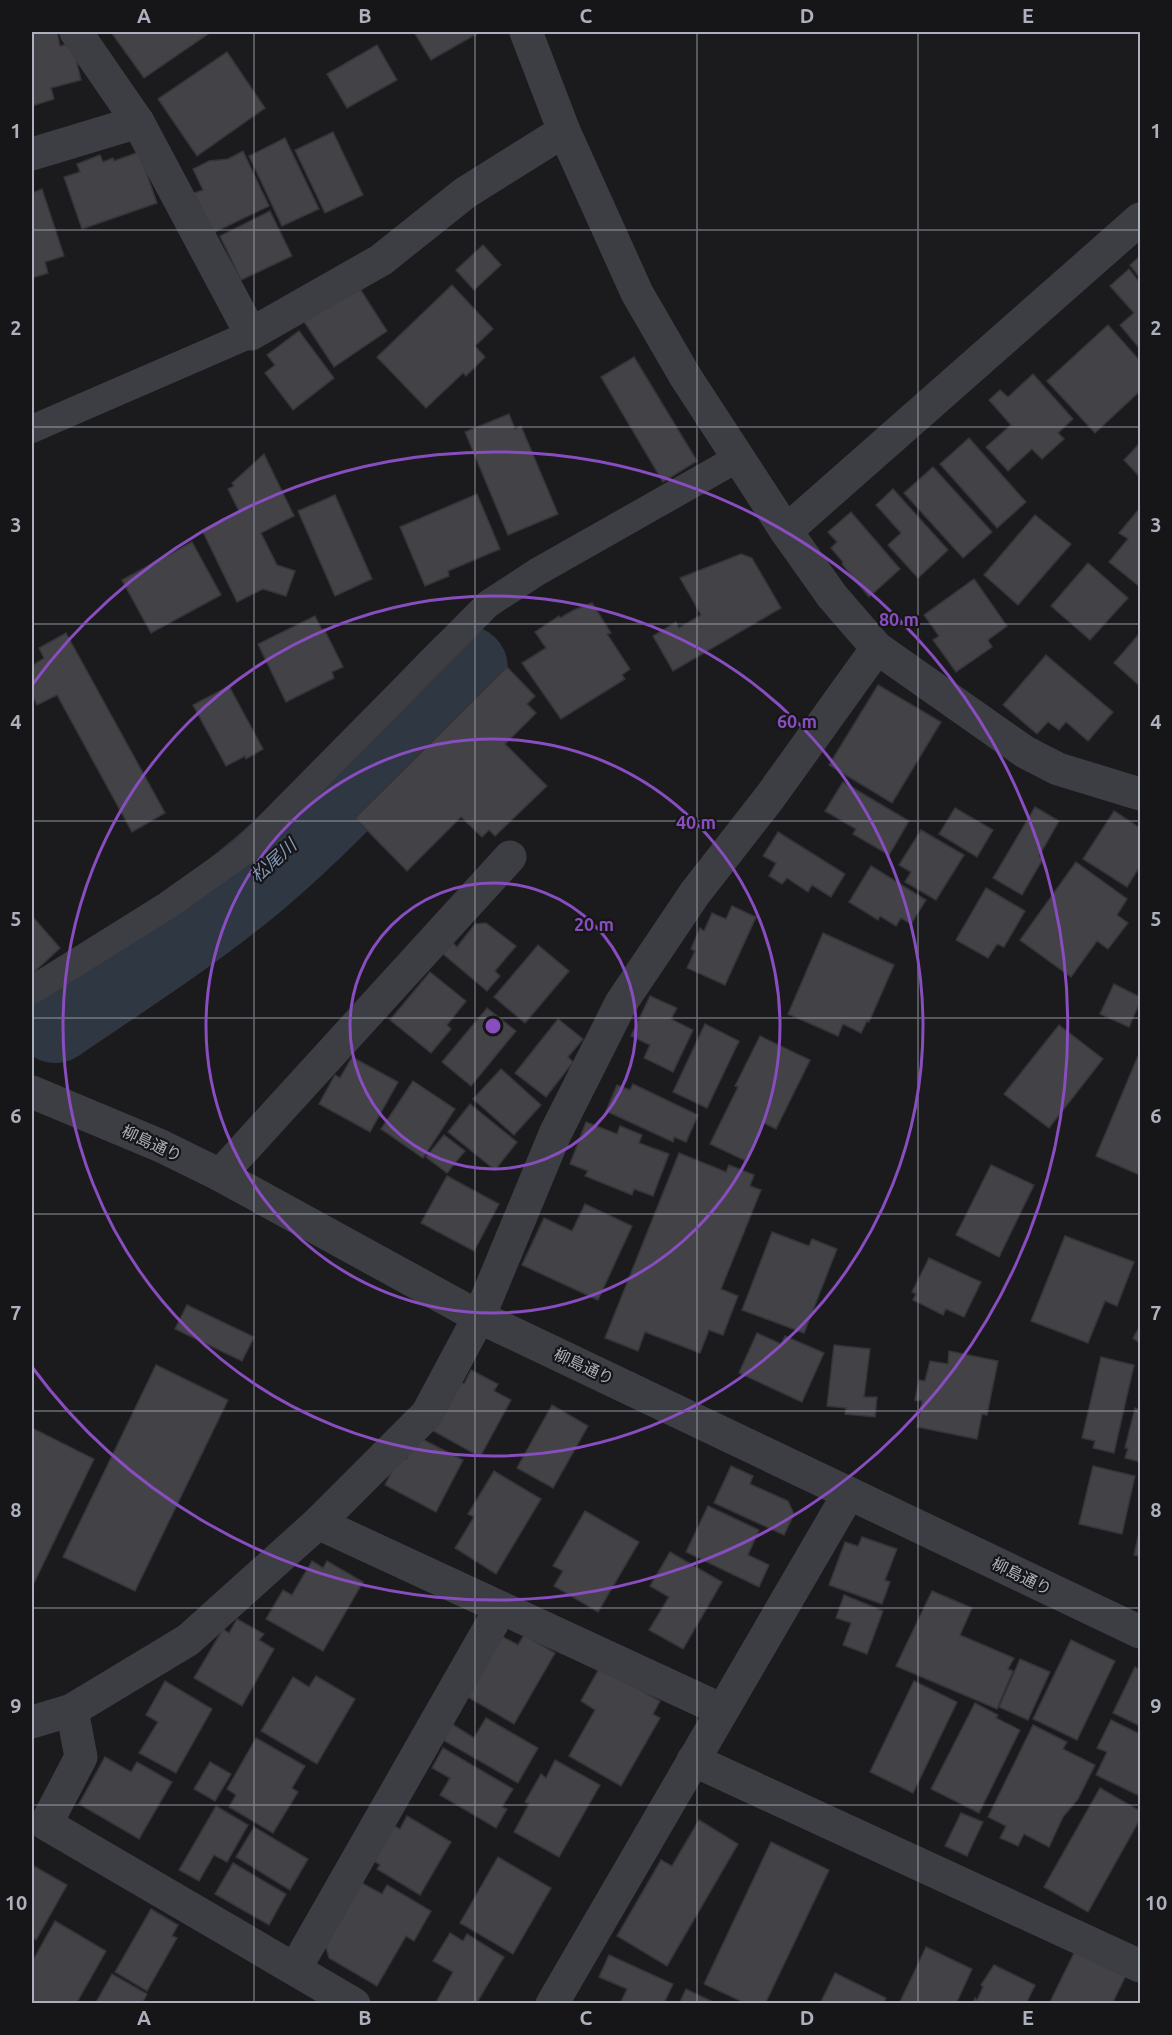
<svg xmlns="http://www.w3.org/2000/svg" width="1172" height="2035" viewBox="0 0 1172 2035" font-family="Ubuntu,'Noto Sans JP',sans-serif">
  <rect width="100%" height="100%" fill="#1b1a1d"/>
  <g fill="none" stroke-linecap="round" stroke-linejoin="round">
    <path stroke="#2f3742" stroke-width="86" d="M55,1020C122,974 192,930 255,877C330,814 396,738 465,668"/>
  </g>
  <g fill="#424247" stroke="#353439" stroke-width="1.5">
    <path d="M32,32H57L60,46L72,43L81,80L51,88L54,99L32,106Z"/>
    <path d="M111,32H211L144,78Z"/>
    <path d="M414,32H480L431,60Z"/>
    <path d="M377,45L397,80L347,108L327,74Z"/>
    <path d="M227,52L265,108L197,156L158,99Z"/>
    <path d="M333,132L363,195L325,213L295,150Z"/>
    <path d="M285,138L319,209L282,226L249,156Z"/>
    <path d="M243,151L269,206L213,233L194,193L203,190L193,169L209,161L228,159Z"/>
    <path d="M139,152L157,203L82,229L64,177L80,172L77,164L100,155L103,162L113,158L114,161Z"/>
    <path d="M42,189L64,256L45,262L48,273L32,278V193Z"/>
    <path d="M270,211L292,256L241,280L220,236Z"/>
    <path d="M483,245L501,265L474,290L456,270Z"/>
    <path d="M1140,256V278L1130,265Z"/>
    <path d="M1129,269L1140,283V349L1120,325L1134,313L1110,286Z"/>
    <path d="M357,284L387,331L334,367L303,320Z"/>
    <path d="M452,285L493,329L475,346L485,357L466,376L463,373L426,408L377,357Z"/>
    <path d="M1108,325L1140,361V391L1095,433L1047,381Z"/>
    <path d="M299,331L334,378L293,410L265,373L275,365L267,355Z"/>
    <path d="M634,357L697,461L663,482L601,377Z"/>
    <path d="M1033,374L1073,419L1058,433L1064,439L1042,459L1032,449L1008,471L986,447L1011,425L989,400L1000,390L1008,397Z"/>
    <path d="M509,414L515,429L521,426L558,514L508,535L465,432Z"/>
    <path d="M969,438L1026,502L997,528L940,464Z"/>
    <path d="M1140,443V477L1124,460Z"/>
    <path d="M264,454L294,516L261,533L277,565L295,571L286,596L263,589L237,602L202,530L239,511L228,489L234,486L232,483Z"/>
    <path d="M933,467L992,532L963,558L904,493Z"/>
    <path d="M893,489L948,550L918,578L888,545L901,533L876,505Z"/>
    <path d="M477,494L500,549L448,571L449,576L425,586L400,527Z"/>
    <path d="M335,495L372,579L335,596L298,511Z"/>
    <path d="M1140,508V587L1109,562L1128,539L1119,533Z"/>
    <path d="M851,512L900,569L869,597L842,564L843,562L831,548L837,542L828,532Z"/>
    <path d="M1035,515L1071,544L1018,605L984,575Z"/>
    <path d="M192,542L221,595L151,633L122,580Z"/>
    <path d="M741,554L752,558L781,608L673,671L653,636L676,622L679,628L701,615L680,578Z"/>
    <path d="M1088,563L1128,598L1090,640L1051,606Z"/>
    <path d="M974,579L1007,626L988,640L992,647L956,672L933,640L939,636L924,615Z"/>
    <path d="M592,603L611,633L607,634L630,669L622,675L625,679L561,719L522,663L546,648L535,632L559,616L560,618L574,610Z"/>
    <path d="M315,616L322,630L324,629L343,667L332,672L334,678L286,702L258,644Z"/>
    <path d="M66,633L165,813L132,832L57,695L37,705L32,694V666L44,658L39,648Z"/>
    <path d="M1140,633V686L1114,663Z"/>
    <path d="M1046,655L1113,712L1088,741L1066,722L1059,730L1048,722L1037,734L1003,705Z"/>
    <path d="M507,667L535,696L527,704L536,713L505,744L547,786L495,836L489,830L482,837L461,817L407,871L355,818Z"/>
    <path d="M878,685L941,722L892,803L829,765Z"/>
    <path d="M229,686L263,749L246,759L245,756L226,766L193,705Z"/>
    <path d="M843,782L909,821L889,855L853,834L856,829L825,811Z"/>
    <path d="M1035,807L1059,821L1039,856L1043,859L1022,895L993,878Z"/>
    <path d="M955,808L993,830L977,857L939,834Z"/>
    <path d="M1114,811L1140,828V866L1127,887L1083,859Z"/>
    <path d="M921,830L964,855L936,900L905,882L911,872L899,865Z"/>
    <path d="M778,832L845,874L831,897L812,885L808,892L787,878L782,884L769,876L776,863L763,856Z"/>
    <path d="M1076,862L1127,899L1117,915L1128,923L1108,949L1097,941L1071,977L1020,940Z"/>
    <path d="M871,866L926,900L911,924L901,918L896,926L880,916L878,920L849,902Z"/>
    <path d="M986,888L1025,911L1004,947L997,944L988,958L956,940Z"/>
    <path d="M732,906L756,917L725,985L687,968L695,951L691,949L700,928L704,931L712,913L726,919Z"/>
    <path d="M32,916L60,948L32,974Z"/>
    <path d="M486,923L516,946L495,971L500,976L487,991L443,954L452,942L457,947L475,924Z"/>
    <path d="M823,933L894,965L869,1022L867,1021L861,1033L843,1024L838,1036L788,1014Z"/>
    <path d="M538,945L569,971L525,1023L494,997Z"/>
    <path d="M430,972L466,1001L447,1025L451,1029L431,1053L390,1020Z"/>
    <path d="M1114,984L1140,997V1002L1129,1027L1100,1014Z"/>
    <path d="M650,996L677,1008L671,1019L693,1030L673,1072L644,1058L650,1045L631,1036Z"/>
    <path d="M487,1008L516,1031L471,1086L442,1062Z"/>
    <path d="M558,1019L583,1039L568,1057L573,1062L546,1097L515,1073Z"/>
    <path d="M705,1024L739,1041L707,1108L673,1092Z"/>
    <path d="M1059,1025L1103,1059L1049,1128L1004,1094Z"/>
    <path d="M760,1036L810,1060L776,1129L764,1123L746,1161L710,1144L738,1087L735,1086Z"/>
    <path d="M1138,1056L1140,1057V1175L1096,1156Z"/>
    <path d="M352,1057L398,1082L370,1132L319,1104L335,1075L340,1078Z"/>
    <path d="M501,1069L541,1105L514,1135L473,1099Z"/>
    <path d="M413,1081L455,1109L423,1158L381,1129Z"/>
    <path d="M633,1084L698,1115L686,1142L674,1137L673,1142L606,1111L617,1085L630,1090Z"/>
    <path d="M470,1104L517,1142L495,1170L448,1132Z"/>
    <path d="M586,1122L617,1134L620,1126L642,1135L639,1143L669,1154L653,1196L634,1189L632,1195L585,1176L588,1171L570,1164Z"/>
    <path d="M444,1135L465,1151L447,1173L426,1157Z"/>
    <path d="M679,1153L726,1172L729,1165L754,1175L750,1186L761,1190L721,1289L738,1296L723,1335L709,1330L700,1353L645,1332L638,1351L605,1338Z"/>
    <path d="M991,1165L1034,1185L999,1257L956,1235Z"/>
    <path d="M447,1176L499,1204L474,1251L421,1223Z"/>
    <path d="M585,1204L632,1226L598,1300L522,1265L544,1218L572,1231Z"/>
    <path d="M772,1232L809,1246L812,1239L837,1249L804,1333L742,1310Z"/>
    <path d="M1065,1236L1134,1262L1117,1306L1105,1301L1088,1343L1031,1321Z"/>
    <path d="M929,1258L981,1282L964,1317L946,1309L943,1315L913,1300L916,1294L912,1292Z"/>
    <path d="M187,1305L254,1337L242,1361L175,1329Z"/>
    <path d="M1140,1326V1343L1133,1338Z"/>
    <path d="M757,1333L781,1344L785,1336L824,1353L802,1402L739,1373Z"/>
    <path d="M834,1345L870,1349L864,1397H877L875,1417L845,1414L846,1408L827,1406Z"/>
    <path d="M949,1351L998,1361L987,1415L982,1414L977,1439L917,1427L922,1401L915,1400L919,1380L925,1381L930,1361L948,1364Z"/>
    <path d="M1101,1357L1134,1365L1114,1453L1093,1448L1095,1441L1082,1438Z"/>
    <path d="M156,1365L228,1400L135,1591L63,1557Z"/>
    <path d="M471,1370L498,1384L494,1391L511,1400L480,1457L430,1429L457,1380L464,1384Z"/>
    <path d="M552,1405L588,1426L553,1488L517,1468Z"/>
    <path d="M1135,1408L1140,1410V1462L1125,1458L1128,1448H1125Z"/>
    <path d="M32,1428L94,1459L32,1587Z"/>
    <path d="M418,1437L463,1460L436,1512L385,1485L400,1456L406,1459Z"/>
    <path d="M731,1466L753,1476L750,1484L788,1501L794,1514L784,1535L714,1503Z"/>
    <path d="M1093,1466L1135,1476L1122,1534L1079,1524Z"/>
    <path d="M494,1471L541,1499L496,1574L455,1548L474,1517L468,1514Z"/>
    <path d="M708,1506L759,1530L748,1555L769,1565L759,1587L686,1552Z"/>
    <path d="M585,1511L639,1542L598,1612L554,1586L563,1571L553,1566Z"/>
    <path d="M1140,1528V1556L1134,1555Z"/>
    <path d="M862,1537L897,1549L885,1580L890,1582L882,1604L829,1585L845,1542L858,1546Z"/>
    <path d="M670,1552L722,1582L683,1649L649,1630L669,1597L650,1586Z"/>
    <path d="M312,1561L323,1568L327,1561L363,1582L323,1651L266,1619L283,1590L292,1595Z"/>
    <path d="M932,1591L972,1608L960,1635L1014,1658L1008,1669L1013,1671L997,1709L896,1666Z"/>
    <path d="M844,1595L883,1611L867,1654L843,1645L851,1623L836,1618Z"/>
    <path d="M237,1619L264,1634L259,1640L274,1649L242,1706L194,1678L223,1629L229,1633Z"/>
    <path d="M524,1635L555,1653L514,1724L466,1696L501,1636L518,1645Z"/>
    <path d="M1071,1640L1115,1661L1077,1740L1033,1719Z"/>
    <path d="M1020,1659L1050,1672L1028,1720L999,1707Z"/>
    <path d="M600,1667L660,1701L653,1714L660,1718L621,1786L569,1756L595,1710L581,1701Z"/>
    <path d="M1135,1667L1140,1670V1726L1113,1713Z"/>
    <path d="M316,1676L355,1699L317,1764L261,1731L293,1677L309,1687Z"/>
    <path d="M165,1681L212,1709L176,1773L139,1753L158,1722L146,1715Z"/>
    <path d="M914,1681L957,1702L913,1793L870,1772Z"/>
    <path d="M975,1703L998,1715L996,1718L1020,1730L979,1813L931,1789Z"/>
    <path d="M486,1718L538,1748L518,1783L443,1740L452,1724L474,1738Z"/>
    <path d="M1111,1720L1140,1734V1796L1096,1775L1107,1752L1097,1748Z"/>
    <path d="M1033,1725L1067,1742L1063,1749L1095,1765L1078,1799L1063,1817L1049,1847L1024,1834L1018,1846L1000,1838L1006,1826L988,1817Z"/>
    <path d="M256,1738L305,1766L292,1788L298,1792L273,1833L229,1807L236,1795L227,1789Z"/>
    <path d="M443,1748L513,1789L502,1807L507,1809L496,1828L440,1795L450,1778L432,1768Z"/>
    <path d="M105,1757L131,1772L137,1762L172,1782L139,1839L79,1804Z"/>
    <path d="M555,1760L600,1785L559,1857L514,1832L529,1804L525,1802L541,1774L546,1778Z"/>
    <path d="M210,1762L231,1774L215,1801L194,1789Z"/>
    <path d="M1100,1788L1140,1811V1819L1088,1912L1044,1887Z"/>
    <path d="M216,1806L248,1825L227,1862L214,1855L199,1881L179,1870Z"/>
    <path d="M961,1813L983,1822L967,1856L945,1846Z"/>
    <path d="M407,1816L451,1842L420,1895L377,1869L380,1865L371,1859L394,1826L400,1829Z"/>
    <path d="M699,1820L738,1844L667,1966L617,1936L661,1860L672,1866Z"/>
    <path d="M254,1827L308,1859L290,1890L236,1857Z"/>
    <path d="M771,1842L829,1870L765,2004H747L704,1984Z"/>
    <path d="M498,1857L551,1888L513,1954L460,1923Z"/>
    <path d="M233,1863L286,1894L269,1925L215,1894Z"/>
    <path d="M32,1865L67,1885L36,1940L32,1937Z"/>
    <path d="M358,1881L382,1894L387,1885L431,1911L414,1941L406,1936L377,1986L329,1958L324,1940Z"/>
    <path d="M151,1909L178,1925L172,1936L177,1938L147,1991L115,1972Z"/>
    <path d="M55,1921L106,1951L76,2004H32V1962Z"/>
    <path d="M450,1933L463,1941L467,1934L504,1957L476,2004H435L453,1972L433,1961Z"/>
    <path d="M926,1947L972,1969L956,2004H899Z"/>
    <path d="M1076,1949L1128,1971L1112,2004H1049Z"/>
    <path d="M609,1955L673,1984L665,2001L668,2002L667,2004H620L627,1989L599,1977Z"/>
    <path d="M994,1965L1035,1985L1026,2004H973L975,1998L977,2000L983,1987L981,1985Z"/>
    <path d="M835,1973L886,1998L883,2004H820Z"/>
    <path d="M112,1974L147,1994L142,2004H95Z"/>
    <path d="M686,1989L717,2004H679Z"/>
  </g>
  <g fill="none" stroke-linecap="round" stroke-linejoin="round">
    <g stroke="#3d3d44" stroke-width="28">
      <path d="M32,429L251,334"/>
      <path d="M32,990L168,905L243,852L488,604L537,572L738,458"/>
    </g>
    <g stroke="#3d3d44" stroke-width="33">
      <path d="M138,122L251,334L381,260L465,193L564,131"/>
      <path d="M32,154L138,122L76,32"/>
      <path d="M786,531L1140,219"/>
      <path d="M220,1175L510,857"/>
      <path d="M318,1523L722,1710"/>
      <path d="M72,1710L81,1757L46,1824L354,2004"/>
      <path d="M32,1722L72,1710L188,1640L318,1523L427,1414L479,1317L555,1134L621,1003L695,893L770,797L877,648L1025,752L1058,769L1140,794"/>
      <path d="M693,1760L1140,1966"/>
      <path d="M295,1969L501,1608"/>
      <path d="M552,2004L849,1493"/>
    </g>
    <g stroke="#3d3d44" stroke-width="33">
      <path d="M526,32L564,131L637,293L685,376L786,531L832,596L877,648"/>
      <path d="M32,1092L161,1146L220,1175L479,1317L1140,1632"/>
    </g>
  </g>
  <path fill="none" stroke="#adb0bd" stroke-width="1.5" stroke-opacity="0.55" d="M254,32V2004M475,32V2004M697,32V2004M918,32V2004M32,230H1140M32,427H1140M32,624H1140M32,821H1140M32,1018H1140M32,1214H1140M32,1411H1140M32,1608H1140M32,1805H1140"/>
  <g fill="none" stroke="#884dbe" stroke-width="3">
    <circle cx="493" cy="1026" r="143"/>
    <circle cx="493" cy="1026" r="287"/>
    <circle cx="493" cy="1026" r="430"/>
    <path d="M32 685A574 574 0 1 1 32 1367"/>
  </g>
  <g text-anchor="middle" dominant-baseline="central" stroke-width="4.5" stroke-linejoin="round" paint-order="stroke">
    <g font-size="16" fill="#adb0bd" stroke="#161518">
      <text transform="translate(152 1143) rotate(25)">柳島通り</text>
      <text transform="translate(584 1366) rotate(25)">柳島通り</text>
      <text transform="translate(1022 1576) rotate(26)">柳島通り</text>
    </g>
    <g font-size="18" font-style="italic" fill="#8399b9" stroke="#161518">
      <text transform="translate(273 860) rotate(-42)">松尾川</text>
    </g>
  </g>
  <circle cx="493" cy="1026" r="9" fill="#884dbe" stroke="#161518" stroke-width="3"/>
  <g font-size="18" text-anchor="middle" font-weight="bold" fill="#884dbe" stroke="#161518" stroke-width="4.5" stroke-linejoin="round" paint-order="stroke">
    <text x="899" y="626">80 m</text>
    <text x="797" y="728">60 m</text>
    <text x="696" y="829">40 m</text>
    <text x="594" y="931">20 m</text>
  </g>
  <rect width="1172" height="2035" fill="none" stroke="#161518" stroke-width="66"/>
  <rect x="33" y="33" width="1106" height="1969" fill="none" stroke="#adb0bd" stroke-width="2"/>
  <g font-size="20" text-anchor="middle" font-weight="bold" fill="#adb0bd">
    <text x="144" y="23">A</text>
    <text x="365" y="23">B</text>
    <text x="586" y="23">C</text>
    <text x="807" y="23">D</text>
    <text x="1028" y="23">E</text>
    <text x="16" y="138">1</text>
    <text x="1156" y="138">1</text>
    <text x="16" y="335">2</text>
    <text x="1156" y="335">2</text>
    <text x="16" y="532">3</text>
    <text x="1156" y="532">3</text>
    <text x="16" y="729">4</text>
    <text x="1156" y="729">4</text>
    <text x="16" y="926">5</text>
    <text x="1156" y="926">5</text>
    <text x="16" y="1123">6</text>
    <text x="1156" y="1123">6</text>
    <text x="16" y="1320">7</text>
    <text x="1156" y="1320">7</text>
    <text x="16" y="1517">8</text>
    <text x="1156" y="1517">8</text>
    <text x="16" y="1713">9</text>
    <text x="1156" y="1713">9</text>
    <text x="16" y="1910">10</text>
    <text x="1156" y="1910">10</text>
    <text x="144" y="2025">A</text>
    <text x="365" y="2025">B</text>
    <text x="586" y="2025">C</text>
    <text x="807" y="2025">D</text>
    <text x="1028" y="2025">E</text>
  </g>
</svg>
